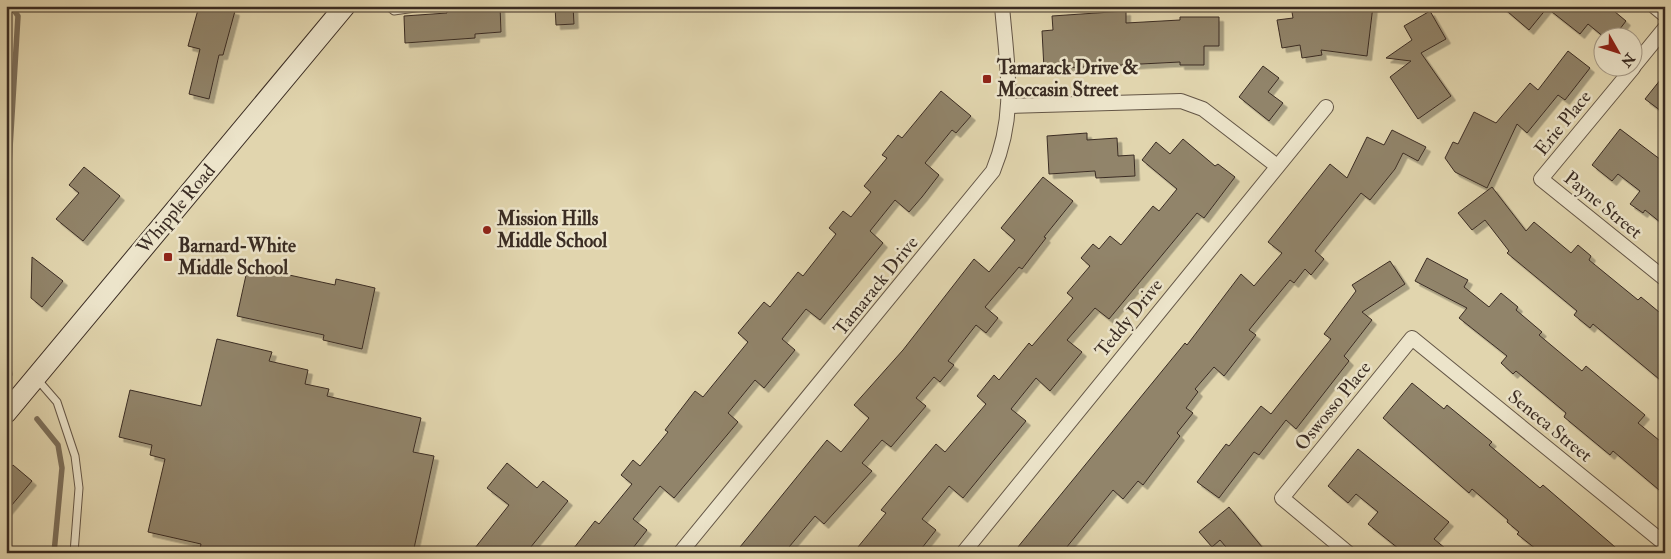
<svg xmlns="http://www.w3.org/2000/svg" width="1671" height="559" viewBox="0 0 1671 559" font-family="'IM FELL Double Pica',serif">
  <defs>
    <filter id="shadow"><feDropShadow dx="4.5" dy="4.5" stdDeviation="0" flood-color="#0004"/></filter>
  </defs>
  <rect width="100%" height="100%" fill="#e1d5ae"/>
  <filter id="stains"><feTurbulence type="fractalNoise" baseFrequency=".004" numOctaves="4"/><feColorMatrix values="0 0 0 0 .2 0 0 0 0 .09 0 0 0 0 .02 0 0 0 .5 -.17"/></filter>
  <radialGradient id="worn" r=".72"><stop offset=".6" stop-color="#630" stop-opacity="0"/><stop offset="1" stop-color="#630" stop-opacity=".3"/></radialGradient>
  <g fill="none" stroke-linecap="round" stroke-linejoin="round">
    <g stroke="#7c6f5a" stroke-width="5.5">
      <path d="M6,214L18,16L11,6"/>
      <path d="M6,356L10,374"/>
      <path d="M37,419L58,445L62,468L54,553"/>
    </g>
  </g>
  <g fill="#91846b" stroke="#3a2c23" filter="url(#shadow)">
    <path d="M199,6H217L235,11L223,55H219L209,99L189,94L200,49L188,46Z"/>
    <path d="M446,6H500L501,32L475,34V38L405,43L404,16L447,13Z"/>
    <path d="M555,6H573L574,24L556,25Z"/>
    <path d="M1291,6H1373L1367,56L1321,50L1322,55L1302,58L1300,45L1282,48L1277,20L1293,18Z"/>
    <path d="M1501,6H1608L1626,21L1613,38H1605L1588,24L1580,34L1547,8L1529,30Z"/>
    <path d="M1126,11V23L1180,20V17H1219V46H1204V65H1180V62L1044,69L1042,31L1053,30L1052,16Z"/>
    <path d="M1430,11L1446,39L1421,53L1451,96L1418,119L1390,77L1411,61L1386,58L1412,40L1404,26Z"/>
    <path d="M1568,51L1590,68L1565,100L1558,95L1527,133L1517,124L1487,188L1455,172L1445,158L1453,142L1458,144L1474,112L1496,123L1530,83L1538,90Z"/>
    <path d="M1263,66L1279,78L1268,92L1283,103L1269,121L1239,97Z"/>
    <path d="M1665,74V114L1645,99Z"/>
    <path d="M941,91L971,116L956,133L952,130L925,163L939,175L922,197L909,212L895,200L870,231L883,243L820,320L806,309L782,339L795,350L764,388L755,380L728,413L738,422L674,498L660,486L633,519L647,530L629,553H570L595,521L599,524L632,484L621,475L633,460L640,466L668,432L665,430L695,391L703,397L748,342L738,333L764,302L770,307L798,272L803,276L836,234L829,228L843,211L851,217L871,192L864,186L887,158L882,155L898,135L902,138Z"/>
    <path d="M1620,129L1665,163V226L1645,210L1643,213L1630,204L1640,191L1618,174L1612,181L1592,165Z"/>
    <path d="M1392,130L1426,147L1418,161L1403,153L1395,169L1370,200L1361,193L1315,251L1324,259L1311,275L1305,269L1294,283L1290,280L1249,330L1256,335L1224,376L1214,367L1195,389L1198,392L1186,408L1193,413L1177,433L1180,436L1143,485L1138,481L1123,499L1113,490L1062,553H1013L1185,343L1187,345L1241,274L1254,286L1282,253L1268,242L1330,164L1347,178L1367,137L1384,145Z"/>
    <path d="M1087,133V140L1117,138L1118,156L1134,155L1135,176L1096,178L1095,171L1049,174L1047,136Z"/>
    <path d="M1183,139L1215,166L1218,164L1235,177L1204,218L1197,213L1109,319L1095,308L1067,340L1082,352L1050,391L1036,378L1011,409L1026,421L963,498L949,486L922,519L936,530L918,553H853L886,513L881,510L936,444L945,452L986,404L977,396L994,375L999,380L1029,343L1032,346L1073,298L1067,293L1090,266L1081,258L1093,244L1099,249L1110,236L1121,245L1153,206L1159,211L1177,189L1142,160L1156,142L1170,154Z"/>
    <path d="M84,167L120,196L83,241L56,219L79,193L69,185Z"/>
    <path d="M1043,177L1073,201L1044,237L1046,238L1022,269L1019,267L985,307L998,318L986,333L976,325L948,361L954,365L940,382L934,377L916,398L926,406L891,447L882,440L862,463L872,471L824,524L815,516L784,553H747L740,547L827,440L841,452L869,418L854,405L903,350L974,259L989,272L1015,240L1001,228Z"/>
    <path d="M1492,187L1526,231L1534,222L1571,253L1578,245L1591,256L1589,260L1638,300L1641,297L1665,317V384L1593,324L1590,328L1574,315L1577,311L1507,253L1509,251L1485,220L1472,230L1458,213Z"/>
    <path d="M32,257L63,281L42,307L31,298Z"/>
    <path d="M1427,258L1468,280L1464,287L1489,307L1501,293L1518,307L1516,310L1542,332L1539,335L1582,371L1586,366L1645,415L1638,423L1665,445V495L1613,451L1610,455L1564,417L1566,413L1516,371L1513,374L1501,363L1507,356L1459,318L1467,308L1415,281Z"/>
    <path d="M1390,261L1405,284L1362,312L1372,320L1344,356L1349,361L1296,429L1286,420L1259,455L1254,452L1219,498L1197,482L1226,444L1229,446L1261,406L1271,414L1331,339L1324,334L1356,291L1352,285Z"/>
    <path d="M248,266L335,285L336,279L375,288L362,349L323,340L324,335L237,316Z"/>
    <path d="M217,339L272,352L269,361L308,370L305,384L329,389L327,396L421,418L413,452L434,456L413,553H199L201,544L148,532L165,459L150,455L152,445L119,437L130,390L201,406Z"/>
    <path d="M1412,383L1444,409L1447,405L1492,442L1489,445L1540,488L1543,485L1622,553H1541L1517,534L1519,532L1507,522L1508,520L1472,489L1469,493L1383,418Z"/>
    <path d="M1358,449L1449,522L1434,539L1451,553H1404L1368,524L1378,512L1356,494L1348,503L1328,486Z"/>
    <path d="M507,463L537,488L543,481L568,501L526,553H471L509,505L487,488Z"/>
    <path d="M13,465L32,481L6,512V473Z"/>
    <path d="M1229,507L1267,553H1231L1220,540L1212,547L1199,532Z"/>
  </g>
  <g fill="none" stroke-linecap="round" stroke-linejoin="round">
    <defs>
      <g id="service">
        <path d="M388,6L394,11L429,6"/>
        <path d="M37,379L57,402L75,456L79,488L74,553"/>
      </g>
      <g id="minor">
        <path d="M1654,6L1665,15"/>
        <path d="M1634,66L1665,28"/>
        <path d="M1633,68L1541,179L1665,279"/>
        <path d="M1010,106L1181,101L1203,109L1277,166"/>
        <path d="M680,553L993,171C1017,113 1007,67 1002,6"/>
        <path d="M963,553L1326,107"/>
        <path d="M1348,553L1282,498L1412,338L1665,544"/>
      </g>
      <path id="secondary" d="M6,413L345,6"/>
    </defs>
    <use href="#service" stroke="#645646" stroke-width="9"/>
    <use href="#minor" stroke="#645646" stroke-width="16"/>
    <use href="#secondary" stroke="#3a2c23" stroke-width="22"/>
    <use href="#service" stroke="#ece4ca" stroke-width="7"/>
    <use href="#minor" stroke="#ece4ca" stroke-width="14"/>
    <use href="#secondary" stroke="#ece4ca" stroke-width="20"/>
  </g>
  <g fill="#8f2418" stroke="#ece4ca" stroke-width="2">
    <rect x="982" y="74" width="10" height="10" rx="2.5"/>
    <circle cx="487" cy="230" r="5"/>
    <rect x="163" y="252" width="10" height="10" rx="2.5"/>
  </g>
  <g text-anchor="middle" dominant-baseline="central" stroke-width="5" stroke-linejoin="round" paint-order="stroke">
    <g font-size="19" font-weight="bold" fill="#3a2c23" stroke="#ece4ca" text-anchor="start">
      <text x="997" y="68">Tamarack Drive &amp;<tspan x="997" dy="22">Moccasin Street</tspan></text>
      <text x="497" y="219">Mission Hills<tspan x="497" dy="22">Middle School</tspan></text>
      <text x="178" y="246">Barnard-White<tspan x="178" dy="22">Middle School</tspan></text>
    </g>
    <g font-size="19" fill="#3a2c23" stroke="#ece4ca">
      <text transform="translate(1563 123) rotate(-51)">Erie Place</text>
      <text transform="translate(1603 205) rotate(39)">Payne Street</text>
      <text transform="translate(176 209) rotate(-50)">Whipple Road</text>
      <text transform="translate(876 286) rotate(-51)">Tamarack Drive</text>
      <text transform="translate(1129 318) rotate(-51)">Teddy Drive</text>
      <text transform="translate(1333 406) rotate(-51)">Oswosso Place</text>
      <text transform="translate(1550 426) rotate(39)">Seneca Street</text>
    </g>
  </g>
  <rect width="1671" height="559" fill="none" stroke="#e1d5ae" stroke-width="25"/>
  <rect x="8" y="8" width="1656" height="544" fill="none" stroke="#3a2c23" stroke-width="2.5"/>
  <rect x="12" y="12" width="1646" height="534" fill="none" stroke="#3a2c23"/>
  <g transform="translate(1618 52) rotate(129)"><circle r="24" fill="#ece4ca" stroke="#a59a87"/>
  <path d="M0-4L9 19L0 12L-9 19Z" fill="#8f2418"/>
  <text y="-8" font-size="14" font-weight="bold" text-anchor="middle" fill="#3a2c23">N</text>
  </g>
  <rect width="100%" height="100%" filter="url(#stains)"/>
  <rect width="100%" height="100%" fill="url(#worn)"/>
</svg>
